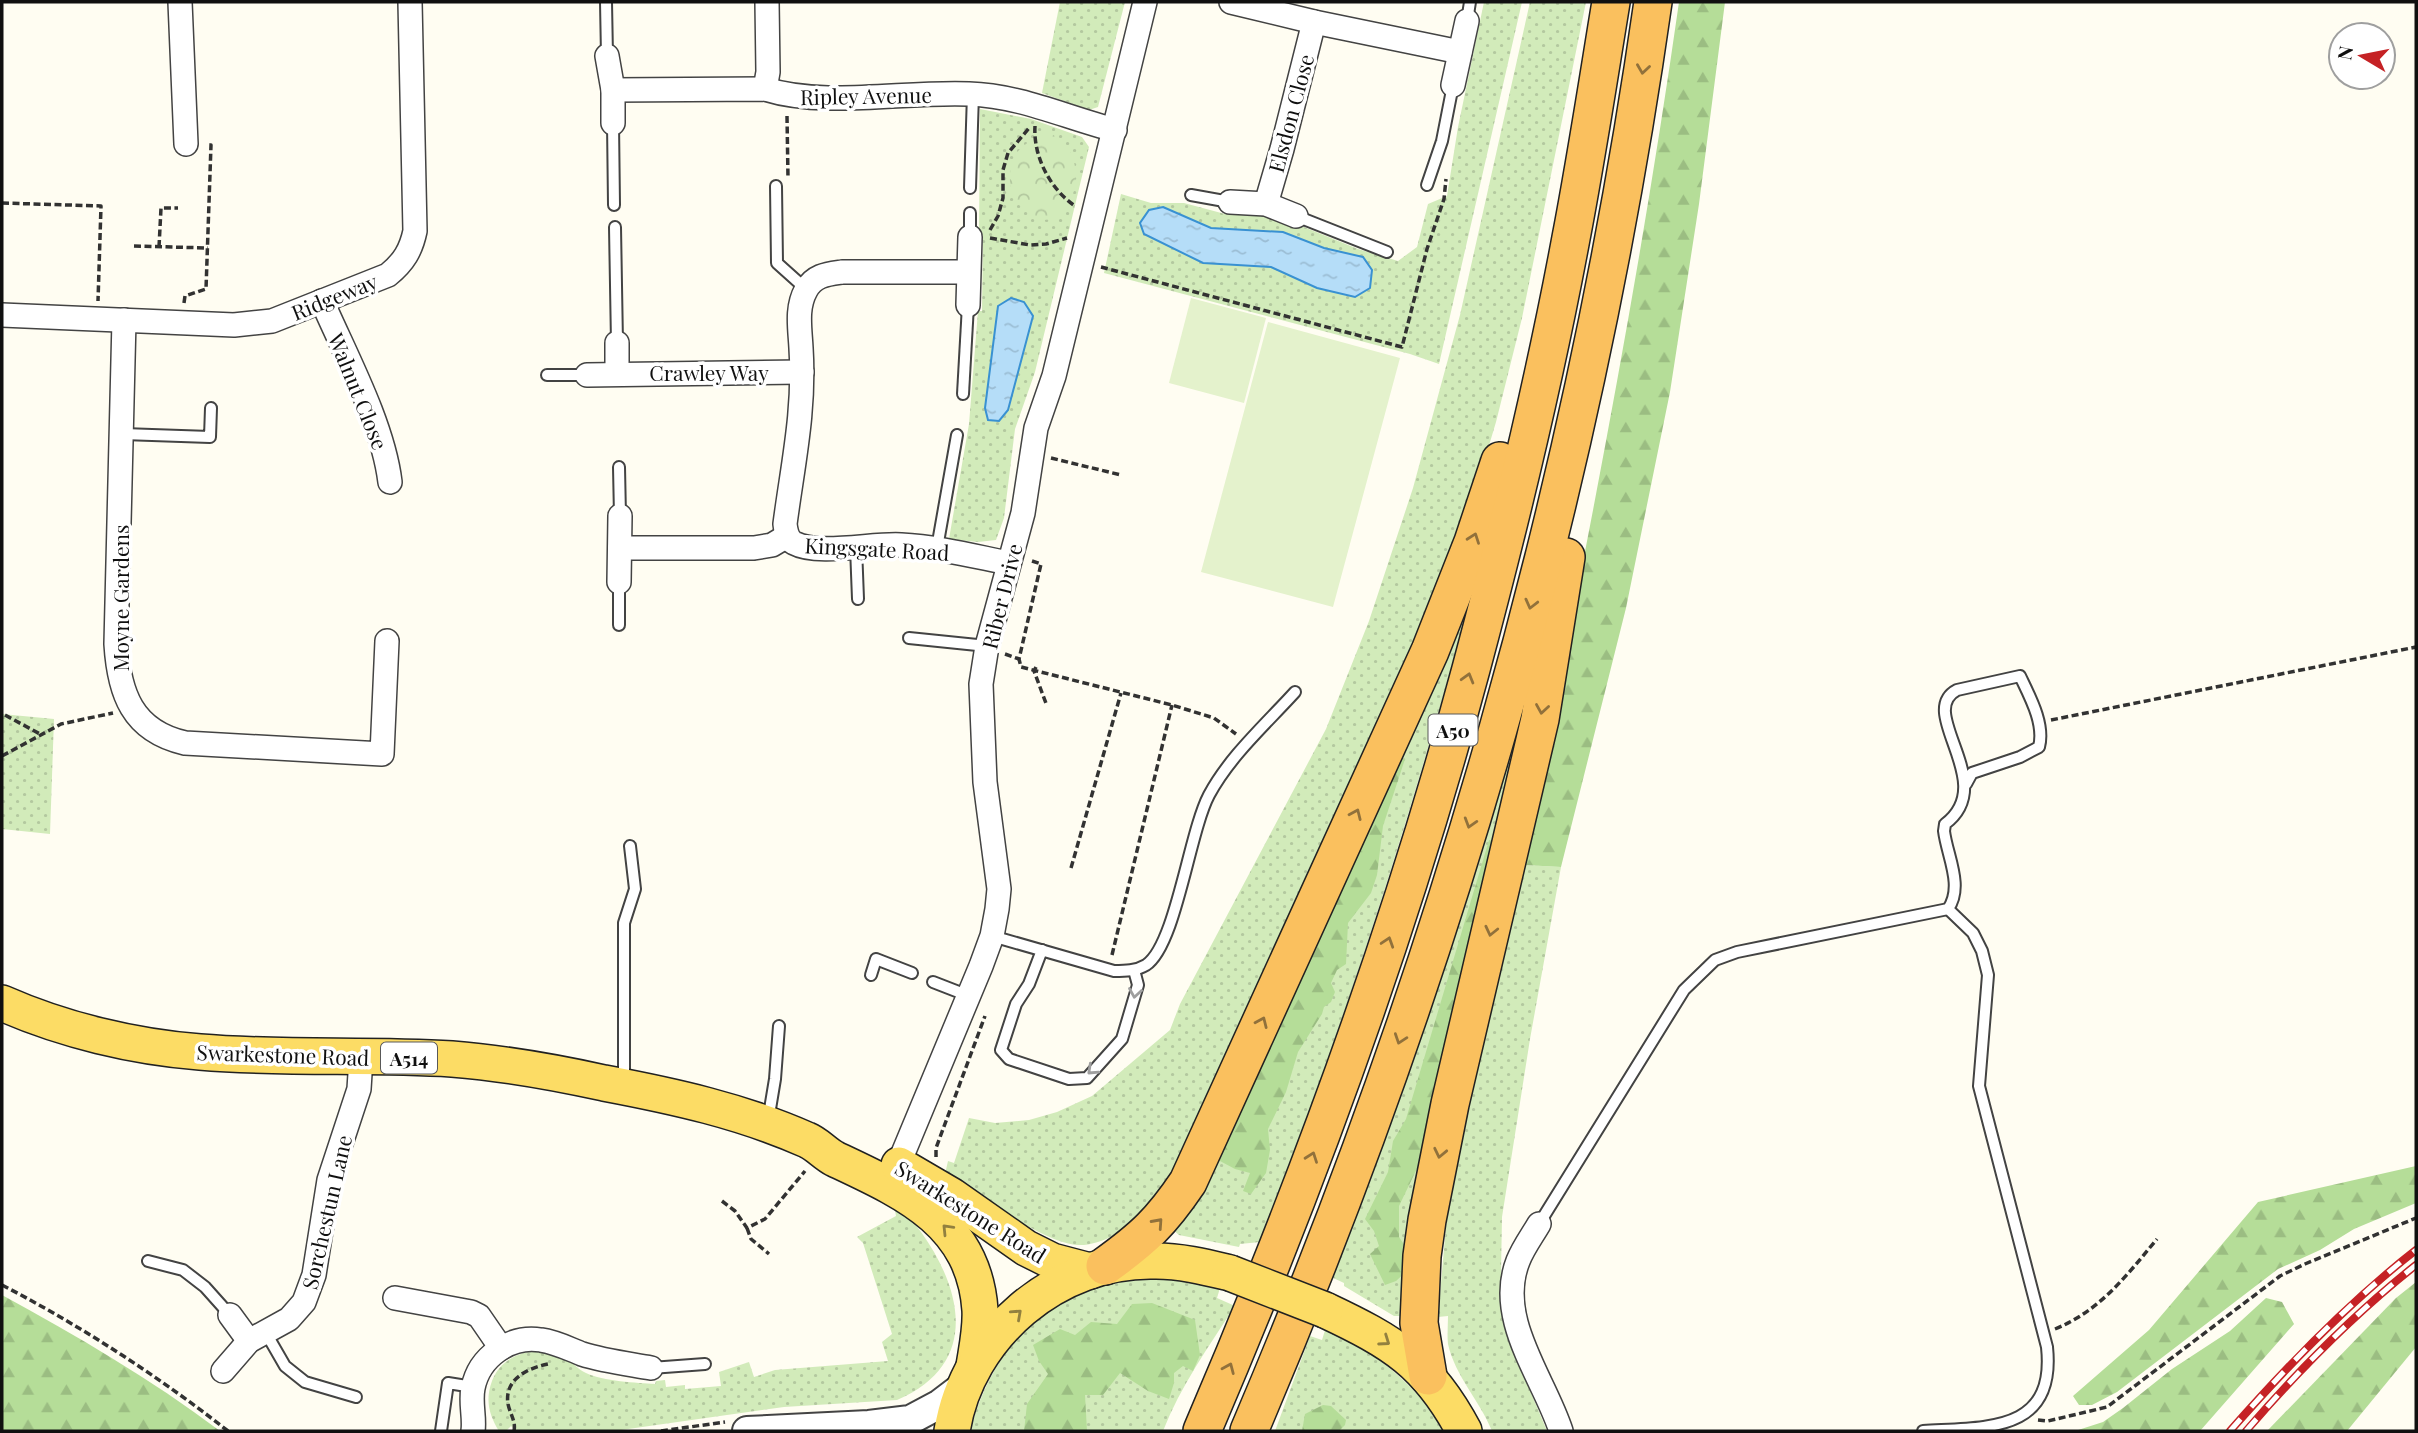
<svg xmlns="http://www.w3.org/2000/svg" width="2418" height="1433" viewBox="0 0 2418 1433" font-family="'Playfair Display',serif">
  <defs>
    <pattern id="grass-dots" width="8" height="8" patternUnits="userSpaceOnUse" patternTransform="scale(1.75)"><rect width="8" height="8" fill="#d2ebba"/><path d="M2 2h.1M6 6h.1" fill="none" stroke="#b3c89f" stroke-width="1.8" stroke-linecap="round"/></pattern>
    <pattern id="forest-firs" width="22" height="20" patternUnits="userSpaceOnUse" patternTransform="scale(1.75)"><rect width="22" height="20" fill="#b5dd98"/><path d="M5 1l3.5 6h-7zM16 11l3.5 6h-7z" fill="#9bbd82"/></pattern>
    <pattern id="park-crowns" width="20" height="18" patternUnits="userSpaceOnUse" patternTransform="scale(1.75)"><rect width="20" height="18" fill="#d2ebba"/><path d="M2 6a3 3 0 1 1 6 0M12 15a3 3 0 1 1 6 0" fill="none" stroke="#b3c89f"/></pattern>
    <pattern id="water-ripples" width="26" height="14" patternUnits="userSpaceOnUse" patternTransform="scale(1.75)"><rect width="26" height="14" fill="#b5ddf8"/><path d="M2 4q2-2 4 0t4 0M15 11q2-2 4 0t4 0" fill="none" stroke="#9bbdd4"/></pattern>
  </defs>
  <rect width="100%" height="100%" fill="#fffdf2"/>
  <g fill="url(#grass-dots)" fill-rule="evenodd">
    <path d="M1060,2H1125L1098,107L1089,110L1042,93Z"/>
    <path d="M1484,2H1522L1439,364L1410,354L1104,273L1121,194L1151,203H1184L1225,214L1262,216L1299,225L1358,249L1398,261L1417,247L1428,204L1447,196L1458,127ZM1163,207L1211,228L1283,232L1324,248L1363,257L1317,288L1271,267L1203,263Z"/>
    <path d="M1530,2H1586L1522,318L1496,422L1479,479L1439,590L1176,1176C1165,1189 1154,1206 1141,1217C1124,1231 1100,1246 1078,1245C1043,1243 976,1193 945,1174L948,1161L954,1163L969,1118L995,1123L1029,1120L1057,1112L1092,1096L1170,1030L1180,1004L1326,729L1369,621L1413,488L1460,315Z"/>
    <path d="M980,109L1031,119L1082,137L1089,147L1035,372L1015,429L1004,518L996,540L978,542L949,539L969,424L978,311H982L983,235L979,234Z"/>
    <path d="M1495,506C1430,756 1354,1002 1260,1242L1240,1244L1239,1247L1179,1235L1172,1229Z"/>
    <path d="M1541,634L1406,1316H1394L1344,1286V1283L1329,1276Z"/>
    <path d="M2,714L54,719L50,834L2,829Z"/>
    <path d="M1522,865L1561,867L1530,1039L1502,1217L1501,1273L1502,1314L1506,1333L1547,1431H1492C1480,1401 1455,1376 1448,1344C1447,1335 1448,1325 1448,1316L1438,1317L1447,1215L1454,1173Z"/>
    <path d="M893,1199C950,1256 998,1357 897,1400L784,1407L614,1431H516L511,1426L506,1431H499C489,1415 485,1400 492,1381C503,1352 539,1344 565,1357C572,1361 578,1370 586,1373C603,1381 637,1383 655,1384L656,1381L665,1380L666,1387L685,1385V1389L721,1386L719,1372L749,1362L754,1377L775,1370L888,1361L882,1342L892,1334L863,1243L857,1237L896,1216Z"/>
    <path d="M1165,1277L1220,1288L1217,1298L1235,1306C1209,1346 1180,1387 1163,1431H970C990,1357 1031,1307 1106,1284C1125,1278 1146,1278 1165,1277Z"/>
    <path d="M1326,1327C1377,1355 1414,1381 1444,1431H1275L1310,1336L1322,1340Z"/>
  </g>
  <g fill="url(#forest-firs)">
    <path d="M1679,2H1725L1699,204L1670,392L1626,608L1561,867L1522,865C1581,579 1638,291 1679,2Z"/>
    <path d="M1405,759L1383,826L1377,875L1371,893L1348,923L1346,964L1337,970L1331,983L1335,992L1331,1002L1324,1007L1322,1014L1298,1052L1286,1092L1268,1129L1270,1150L1266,1173L1251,1194L1243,1191L1250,1173L1235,1169L1220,1161L1216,1146L1398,760Z"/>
    <path d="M1489,840L1495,841L1424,1154L1399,1206V1237L1405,1246L1410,1268L1396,1281L1385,1285L1370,1254L1379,1246L1374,1231L1365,1219L1388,1172L1393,1141L1406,1119Z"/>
    <path d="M2416,1166V1203L2354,1229L2320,1250L2278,1269L2117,1392L2092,1405H2079L2073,1396L2149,1330L2258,1202Z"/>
    <path d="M2416,1282V1347L2347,1431H2267L2396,1298Z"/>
    <path d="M2,1295C77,1336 151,1379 220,1431H2Z"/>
    <path d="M2266,1298L2282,1302L2294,1324L2200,1431H2075L2103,1422L2123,1408L2172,1369L2230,1331Z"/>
    <path d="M1152,1303L1195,1320L1200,1355L1193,1371L1183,1366L1174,1373V1383L1169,1399L1148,1391L1120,1373L1103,1395H1085L1087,1431H1024L1027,1404L1048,1374L1039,1361L1033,1345L1060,1329L1075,1335L1091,1322L1117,1324L1132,1304Z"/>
    <path d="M1323,1405L1331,1406L1346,1420L1345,1425L1339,1431H1302L1305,1414Z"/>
  </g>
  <path fill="url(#park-crowns)" d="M1047,132C1100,152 1071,241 1031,215C1023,210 1017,202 1011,196C1007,159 1013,148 1047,132Z"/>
  <g fill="#e4f2cc">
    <path d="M1191,298L1266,318L1244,403L1169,383Z"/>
    <path d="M1268,322L1400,358L1333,607L1201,572Z"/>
  </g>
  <g fill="url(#water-ripples)" stroke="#3991d2" stroke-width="2">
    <path d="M1163,207L1211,228L1283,232L1324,248L1363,257L1372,270L1370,288L1355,297L1317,288L1271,267L1203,263L1144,234L1140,223L1149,210Z"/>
    <path d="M1011,298L1024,302L1033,316L1008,410L999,421L988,420L985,408L998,306Z"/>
  </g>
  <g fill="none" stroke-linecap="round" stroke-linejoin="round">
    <defs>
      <g id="service">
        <path d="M606,2L607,56"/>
        <path d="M1467,21L1470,2"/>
        <path d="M613,123L614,205"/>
        <path d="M1427,185L1442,141L1453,85"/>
        <path d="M776,186L777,263L806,289"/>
        <path d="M970,188L973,94"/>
        <path d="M1191,195L1230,202"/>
        <path d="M1296,216L1387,252"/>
        <path d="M615,227L617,343"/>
        <path d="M970,237V213"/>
        <path d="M547,375H587"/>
        <path d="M963,394L968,305"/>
        <path d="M123,434L210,437L211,408"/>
        <path d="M619,467L620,516"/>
        <path d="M856,547L858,599"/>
        <path d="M937,548L957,435"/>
        <path d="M619,582V625"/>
        <path d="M909,638L987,646"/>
        <path d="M992,936L1114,971C1125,971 1136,971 1146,965C1176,945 1189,833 1209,795C1230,756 1265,725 1295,692"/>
        <path d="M1042,950L1029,984L1016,1004L1001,1050L1009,1059L1069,1079L1087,1078L1122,1039L1138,985L1134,970"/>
        <path d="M871,975L876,959L912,973"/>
        <path d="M933,982L969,996"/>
        <path d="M624,1083V923L635,889L630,846"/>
        <path d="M768,1121L775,1079L779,1026"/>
        <path d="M1539,1224L1684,990L1715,960L1737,952L1948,909C1964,886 1947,856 1944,831L1945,824C2000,783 1915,712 1957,690L2020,676C2030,697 2045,724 2039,747L2020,757L1972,773L1966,784"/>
        <path d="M148,1261L183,1270L205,1287L230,1315"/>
        <path d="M266,1333L285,1366L305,1382L356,1397"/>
        <path d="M651,1368L705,1364"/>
        <path d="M441,1431L448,1383L473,1387"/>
        <path d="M1923,1431C1987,1427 2056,1433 2047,1347L1979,1086L1988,975L1982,951L1973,933L1948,909"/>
      </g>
      <g id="minor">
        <path d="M180,2L186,144"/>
        <path d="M1231,2L1314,22L1460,52"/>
        <path d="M607,56L613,90V123"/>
        <path d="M1453,85L1467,21"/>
        <path d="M765,89L768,72L767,2"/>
        <path d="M613,90L765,89C825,108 905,91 969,94C1022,96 1064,117 1115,130"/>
        <path d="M1230,202L1266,204L1296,216"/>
        <path d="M1266,204L1282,149L1314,22"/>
        <path d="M968,272H842C828,274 814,275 806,290C796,308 800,328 801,348C805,411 793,463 785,524C786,532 787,539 794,543C818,556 873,543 901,545C938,547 973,556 1008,563"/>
        <path d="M322,301C346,356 383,424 390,482"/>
        <path d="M968,305L970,237"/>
        <path d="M2,315L234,325L272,321L388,275C404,262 411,250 415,231L410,2"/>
        <path d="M124,320L116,644C119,693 132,731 185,743L382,754L387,641"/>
        <path d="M617,373V343"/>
        <path d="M587,375L802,372"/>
        <path d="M620,548H754L772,545L787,536"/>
        <path d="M619,582L620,516"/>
        <path d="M894,1175L981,966L992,936L997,909L999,889L985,782L981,684L987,646L1023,513L1036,428L1054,376L1145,2"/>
        <path d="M1539,1224C1532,1236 1523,1248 1518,1261C1495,1319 1544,1378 1561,1431"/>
        <path d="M395,1298L471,1312L479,1316L501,1348"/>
        <path d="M230,1315L249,1341"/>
        <path d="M223,1371L249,1341L289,1319L304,1302L314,1275L329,1180L359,1089L361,1058"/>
        <path d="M473,1431C475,1417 470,1403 473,1388C479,1357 510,1335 541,1340C556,1342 569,1349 582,1354C604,1361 629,1364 651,1368"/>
      </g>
      <path id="tertiary" d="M747,1431L869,1425L910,1420L940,1404L965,1385"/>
      <g id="primary">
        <path d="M2,1003C63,1030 134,1047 200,1052C284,1059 368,1054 452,1059C503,1063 554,1072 604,1083C673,1096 742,1111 807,1140C817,1144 825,1154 835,1159C905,1192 974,1222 980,1310C981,1329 977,1347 974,1366"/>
        <path d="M899,1165L952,1196L1026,1248L1052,1261L1090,1271"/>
        <path d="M1325,1310C1393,1342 1428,1363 1464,1431"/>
        <path d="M952,1431C967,1335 1057,1258 1156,1261C1181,1261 1205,1267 1230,1273"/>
      </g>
      <g id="trunk">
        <path d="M1105,1266C1144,1238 1161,1222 1188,1182L1430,651L1473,542L1500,461"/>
        <path d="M1428,1376L1419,1323L1422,1256L1427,1220L1450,1104L1540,719L1566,557"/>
        <path d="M1202,1431C1308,1184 1401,929 1471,669C1509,527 1544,383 1571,238C1586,160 1598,81 1611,2"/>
        <path d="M1249,1431C1444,975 1583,493 1653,2"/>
      </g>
    </defs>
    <use href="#service" stroke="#434343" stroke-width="14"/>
    <use href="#minor" stroke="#434343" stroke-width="26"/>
    <use href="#tertiary" stroke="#434343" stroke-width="32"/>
    <use href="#primary" stroke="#212121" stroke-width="38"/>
    <use href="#trunk" stroke="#212121" stroke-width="40"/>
    <g stroke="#323232" stroke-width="3.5" stroke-dasharray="7 3.5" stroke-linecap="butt">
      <path d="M787,116L788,178"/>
      <path d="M1035,126C1033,156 1050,189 1075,206"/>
      <path d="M2,203L101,206L98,301"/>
      <path d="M990,230L998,216L1003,198V170L1008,153L1030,127"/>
      <path d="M990,238L1030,245L1046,244L1067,238"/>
      <path d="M134,246L208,248"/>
      <path d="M159,247L161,208H178"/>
      <path d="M1101,267L1402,347L1427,249L1444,199L1446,179"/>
      <path d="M184,303L185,296L206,289L211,145H207"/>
      <path d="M1051,458L1121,475"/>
      <path d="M1032,561L1041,564L1019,659L1021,667L1172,705L1214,718L1236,734"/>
      <path d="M1005,654L1019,659"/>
      <path d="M1036,667L1034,671L1047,706"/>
      <path d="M5,715L40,734"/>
      <path d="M2051,720L2416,647"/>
      <path d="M2,756L61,724L113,713"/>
      <path d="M1071,868L1121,693"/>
      <path d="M1112,955L1172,705"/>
      <path d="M936,1157V1148L985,1016"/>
      <path d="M722,1201L735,1211L747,1228L765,1219L805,1171"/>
      <path d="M747,1228L751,1239L769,1254"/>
      <path d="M2,1285C81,1326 158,1376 228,1431"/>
      <path d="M2055,1329C2100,1311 2127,1275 2157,1239"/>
      <path d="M2038,1420L2048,1421L2107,1407L2280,1276L2305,1264L2416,1218"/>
      <path d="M514,1431C516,1421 510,1414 508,1404C504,1379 528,1368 548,1364"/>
      <path d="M661,1431L725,1422"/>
    </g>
    <use href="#service" stroke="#fff" stroke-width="10"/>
    <use href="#minor" stroke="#fff" stroke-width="23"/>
    <use href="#tertiary" stroke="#fff" stroke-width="28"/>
    <use href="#primary" stroke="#fcdc65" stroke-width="35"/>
    <use href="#trunk" stroke="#fac05e" stroke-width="37"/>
    <defs>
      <g id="rail">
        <path d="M2230,1431C2287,1366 2348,1303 2416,1250"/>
        <path d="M2246,1431C2297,1372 2354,1314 2416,1265"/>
      </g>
    </defs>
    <use href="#rail" stroke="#c52225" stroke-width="8"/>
    <use href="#rail" stroke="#fff" stroke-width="5" stroke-dasharray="16" stroke-linecap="butt"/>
    <defs>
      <path id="primary-bridge" d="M1230,1273L1325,1310"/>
    </defs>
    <use href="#primary-bridge" stroke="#212121" stroke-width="38" stroke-linecap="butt"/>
    <use href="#primary-bridge" stroke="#fcdc65" stroke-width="35"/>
  </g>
  <defs><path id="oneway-chevron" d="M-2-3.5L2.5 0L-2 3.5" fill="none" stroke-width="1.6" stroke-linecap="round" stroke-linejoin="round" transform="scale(1.75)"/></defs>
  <g stroke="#91713b">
    <use href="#oneway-chevron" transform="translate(1643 69) rotate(98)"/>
    <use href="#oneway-chevron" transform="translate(1474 538) rotate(-70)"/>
    <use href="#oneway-chevron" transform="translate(1531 604) rotate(104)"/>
    <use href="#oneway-chevron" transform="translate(1468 678) rotate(-74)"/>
    <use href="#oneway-chevron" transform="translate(1542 709) rotate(99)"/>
    <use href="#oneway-chevron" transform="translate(1356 814) rotate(-66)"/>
    <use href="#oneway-chevron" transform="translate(1470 823) rotate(107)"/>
    <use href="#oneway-chevron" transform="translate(1491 931) rotate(103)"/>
    <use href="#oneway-chevron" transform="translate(1388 942) rotate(-72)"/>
    <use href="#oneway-chevron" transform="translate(1262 1022) rotate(-66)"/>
    <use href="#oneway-chevron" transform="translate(1400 1039) rotate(109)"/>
    <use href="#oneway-chevron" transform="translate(1440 1153) rotate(102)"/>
    <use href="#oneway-chevron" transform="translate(1312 1157) rotate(-70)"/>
    <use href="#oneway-chevron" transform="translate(1158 1223) rotate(-48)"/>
    <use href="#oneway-chevron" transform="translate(1229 1368) rotate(-67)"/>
  </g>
  <g stroke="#9f9f9f">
    <use href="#oneway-chevron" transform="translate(1135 993) rotate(99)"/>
    <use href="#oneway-chevron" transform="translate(1092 1070) rotate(137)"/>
  </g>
  <g stroke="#92803f">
    <use href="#oneway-chevron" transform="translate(947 1229) rotate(-134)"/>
    <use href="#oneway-chevron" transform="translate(1017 1314) rotate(-42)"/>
    <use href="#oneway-chevron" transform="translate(1385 1341) rotate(35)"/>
  </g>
  <g text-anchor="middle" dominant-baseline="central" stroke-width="7" stroke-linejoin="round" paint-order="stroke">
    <g fill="#fff" stroke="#585858" stroke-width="2">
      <rect x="1428.5" y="714.5" width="49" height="31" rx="5"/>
      <rect x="381" y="1042.5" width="56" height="31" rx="5"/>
    </g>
    <g font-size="19" font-weight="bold" fill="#101010">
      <text x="1453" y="730">A50</text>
      <text x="409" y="1058">A514</text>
    </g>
    <g font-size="21" fill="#101010" stroke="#fff">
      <text transform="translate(866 95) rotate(-1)">Ripley Avenue</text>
      <text transform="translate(1290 113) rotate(-75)">Elsdon Close</text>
      <text transform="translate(334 296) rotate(-22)">Ridgeway</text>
      <text x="709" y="372">Crawley Way</text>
      <text transform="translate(359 391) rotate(68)">Walnut Close</text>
      <text transform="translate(877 548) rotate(3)">Kingsgate Road</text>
      <text transform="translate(1001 596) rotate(-76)">Riber Drive</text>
      <text transform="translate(120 598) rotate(-90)">Moyne Gardens</text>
      <text transform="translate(283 1054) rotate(2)">Swarkestone Road</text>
      <text transform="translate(971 1211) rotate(32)">Swarkestone Road</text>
      <text transform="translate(326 1212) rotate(-77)">Sorchestun Lane</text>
    </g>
  </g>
  <rect width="2418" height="1433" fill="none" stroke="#101010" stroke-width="7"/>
  <g transform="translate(2362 56) rotate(280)"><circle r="33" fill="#ffffff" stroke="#9f9f9f" stroke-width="2"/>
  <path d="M0-5L12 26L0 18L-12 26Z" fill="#c52225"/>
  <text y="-10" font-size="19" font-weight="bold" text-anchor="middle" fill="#101010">N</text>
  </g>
</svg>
